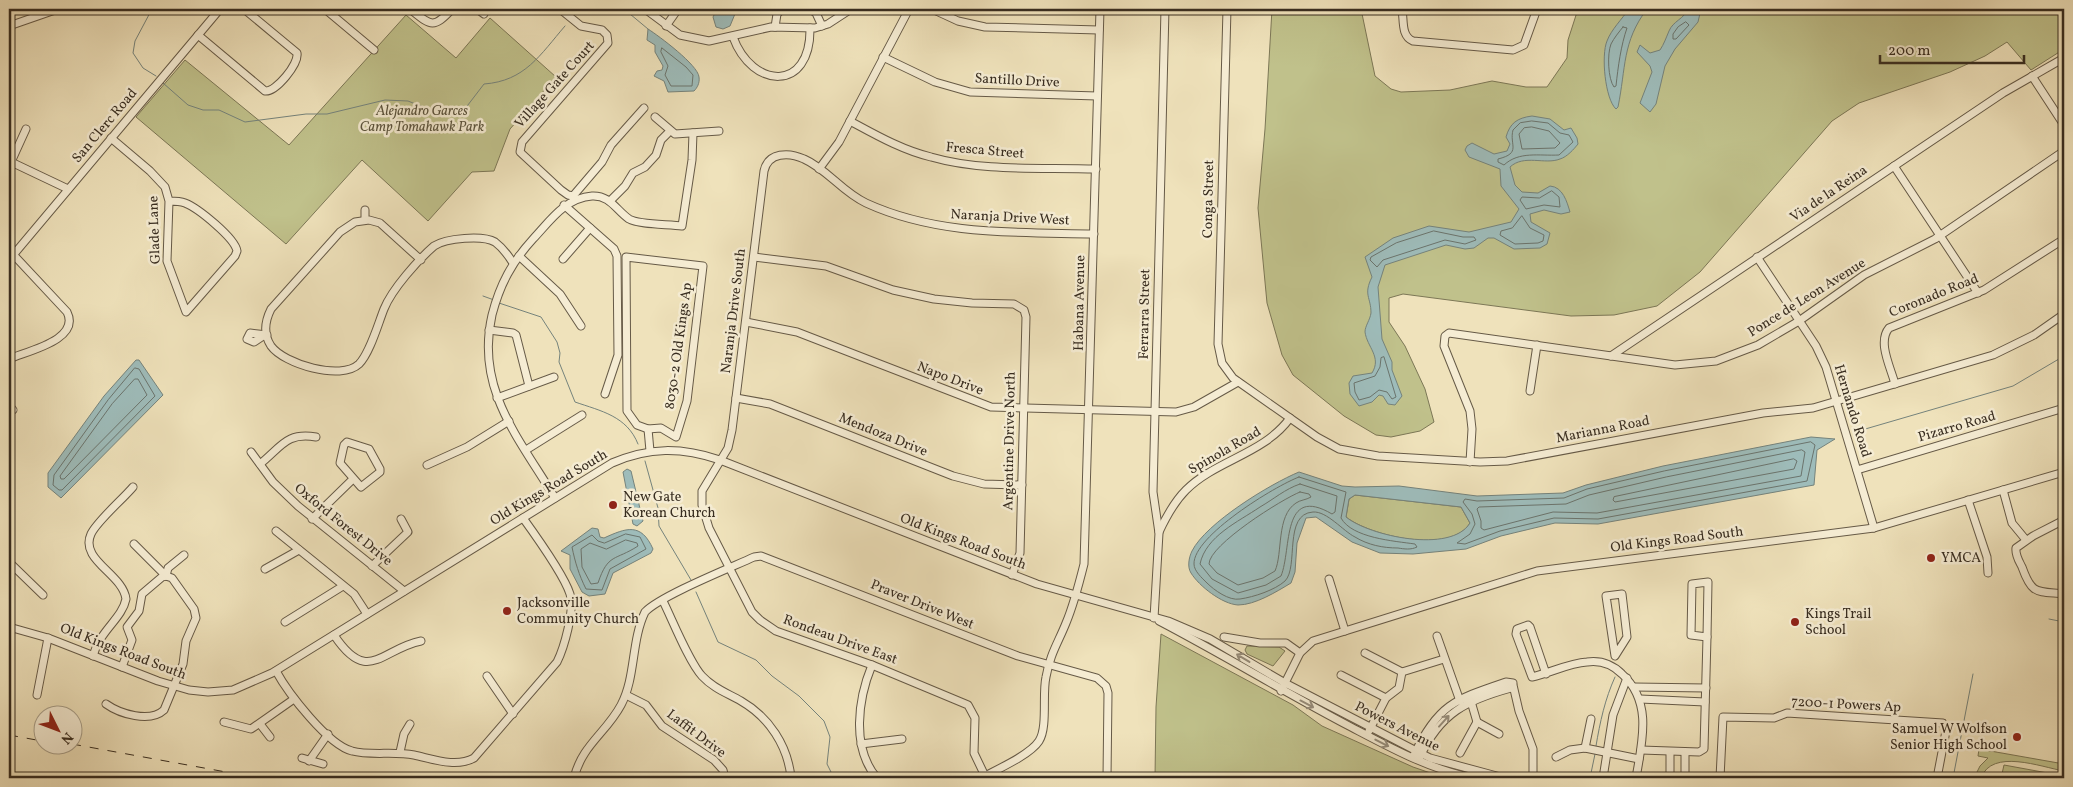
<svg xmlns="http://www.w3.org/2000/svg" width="2073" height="787" viewBox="0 0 2073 787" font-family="Vollkorn,serif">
  <rect width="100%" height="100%" fill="#efe2bb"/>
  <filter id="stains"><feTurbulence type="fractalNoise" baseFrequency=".004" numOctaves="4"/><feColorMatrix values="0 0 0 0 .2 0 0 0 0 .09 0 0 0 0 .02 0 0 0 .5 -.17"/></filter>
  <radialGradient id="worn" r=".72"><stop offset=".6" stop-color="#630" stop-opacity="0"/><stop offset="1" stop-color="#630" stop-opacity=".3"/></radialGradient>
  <g fill="#c0c18b" stroke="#7c7756">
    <path d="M1272,9H1361L1375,76L1391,89L1401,92L1450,90L1492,81L1526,87H1547L1567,58L1568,40L1578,9H2064V49L2031,70L2007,42L1985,56L1950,72L1859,103L1832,121L1700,272L1657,306L1614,315L1571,316L1403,294L1389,298V322L1405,346L1425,389L1434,422L1420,431L1391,437L1376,435L1344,416L1293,375L1282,355L1267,303L1258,208L1265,129Z"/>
    <path d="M406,15L456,58L490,18L556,77L510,129L494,171L472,172L428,221L362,160L286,244L136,117L185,60L289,145Z"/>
    <path d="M1355,495L1461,507L1470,523C1451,555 1370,536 1346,517L1349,499Z"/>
    <path d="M1161,634L1293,705L1322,726L1413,767L1445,778H1155L1156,707Z"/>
    <path d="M1247,646L1279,647L1285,651L1273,666L1247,654L1245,650Z"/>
    <path d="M1979,749L2064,764V771C2041,767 1992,748 1981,778H1974L1980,766L1988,758L1978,756Z"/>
    <path d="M2004,765L2064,776V778H2001Z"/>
  </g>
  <g fill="#9ebcba" stroke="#75837c" fill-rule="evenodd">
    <path d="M717,9H737L730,26L723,29L716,27L713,17Z"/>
    <path d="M1629,9H1647C1622,42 1626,68 1618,107L1616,109C1605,99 1601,55 1607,41C1611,30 1622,19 1629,9Z"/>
    <path d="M1688,9H1701L1698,22L1675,49L1665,66L1656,104L1650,112L1640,103L1652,72L1650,66L1637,52L1640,45L1650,53L1660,50C1664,44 1666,38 1669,31C1673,21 1684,19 1688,9Z"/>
    <path d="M648,29C659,36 698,65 699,77C700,83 697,88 694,91L668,92L664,81L654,76L657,71L662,70L663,66L655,52V45L647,40Z"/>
    <path d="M1532,116L1550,119L1564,130L1571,128L1577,138L1578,144C1574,149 1567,157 1560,159C1545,165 1524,154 1510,167L1515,185L1522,192L1538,193L1550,186C1563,187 1567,202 1570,212L1561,214L1544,210L1530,214L1531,222L1550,233L1547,244L1540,248L1514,249L1494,238H1488L1474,248L1465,249L1446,245L1385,265L1378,287L1382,339L1392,362V370L1402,396L1395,405L1388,404L1383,396L1379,395L1372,402L1359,406L1350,394L1349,383L1353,376L1372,373C1382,357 1367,347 1365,332C1365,326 1370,320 1371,313C1371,297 1363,295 1372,277L1365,257L1393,238L1429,226L1469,232L1511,222L1519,209L1501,186L1500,169L1469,157L1465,150L1467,146L1472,143L1494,154L1507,151L1510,144L1506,137C1510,123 1517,118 1532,116Z"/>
    <path d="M136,360H139L163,395L61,498L48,487V473L104,396Z"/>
    <path d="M1811,437L1835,439L1817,450L1814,485L1598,524L1555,523L1501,536L1466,549L1413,554L1380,553L1352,542L1316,517L1306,518L1297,543L1295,572L1291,583C1276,592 1255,605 1238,605C1222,604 1199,586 1191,573C1187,567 1189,557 1192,551C1206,523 1270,484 1299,472L1342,486L1355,487L1399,486L1477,496L1563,493L1586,485L1663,466ZM1355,495L1461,507L1470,523C1451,554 1369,536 1346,517L1349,499Z"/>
    <path d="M627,469L631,471L643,521L637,526L633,524L623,472Z"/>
    <path d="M592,528L598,529L600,537L604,538C626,528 641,522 653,549L651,553L613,573L605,594L589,596L582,592L570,569V555L561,551Z"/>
  </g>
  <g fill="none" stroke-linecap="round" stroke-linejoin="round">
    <g stroke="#6b746d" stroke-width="1">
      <path d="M1686,22L1689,25L1676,39H1673V34L1678,27Z"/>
      <path d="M1623,27L1627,28C1621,45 1618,67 1616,86L1614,87C1608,79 1607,54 1611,44C1614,38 1619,32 1623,27Z"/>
      <path d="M662,48L686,67L693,75L692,86H671L665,75L668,66L661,52Z"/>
      <path d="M1532,121L1548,123L1560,133L1569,135L1573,142L1559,155C1539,156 1519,151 1504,165L1498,162V159C1522,153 1509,145 1513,130L1520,123Z"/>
      <path d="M1532,127L1549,131L1560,143L1555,148L1522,149L1519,134L1524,128Z"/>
      <path d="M1552,191L1559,197L1560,207L1544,205L1526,209L1520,200L1522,197L1539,198Z"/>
      <path d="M1522,216L1530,228L1544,235L1543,241L1538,243L1515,244L1500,235L1501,231L1512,228Z"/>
      <path d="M1434,231L1463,237H1474L1476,240L1465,244L1445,240L1383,260L1377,267L1370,260L1371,257L1396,243Z"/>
      <path d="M1384,357L1396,397L1392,399L1387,392L1379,390L1370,397L1359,400L1355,392L1354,383L1375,376L1380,367L1381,358Z"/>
      <path d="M135,368L139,369L155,396L62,490H59L53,485L54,475L108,400Z"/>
      <path d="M135,379H138L147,395L64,479H61L60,476L112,404Z"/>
      <path d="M1811,442L1815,445L1807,481L1598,519L1554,518L1500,531L1465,544L1457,543L1470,534L1475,524L1472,514L1463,502L1465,499L1477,501L1564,498L1587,489L1664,471Z"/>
      <path d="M1802,450L1805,452L1801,476L1597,513L1553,512L1484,530L1481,528V521L1477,509L1479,507L1566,504L1589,495L1666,477Z"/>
      <path d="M1794,459L1797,461L1794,469L1615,502L1613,500L1614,497Z"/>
      <path d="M1299,477L1346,492L1341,518C1352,538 1394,541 1415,544L1417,547C1411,550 1404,549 1398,548C1383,548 1368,545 1355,537C1343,531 1327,511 1313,512C1283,514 1299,567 1285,581C1275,590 1254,597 1240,599C1229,601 1214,590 1207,583C1202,578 1194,571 1194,564C1193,536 1275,486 1299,477Z"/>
      <path d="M1300,484L1337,496L1335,512L1332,514C1281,484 1292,549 1281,576L1266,585L1238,593L1212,579L1200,564C1206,536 1238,522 1260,507C1274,499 1285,489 1300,484Z"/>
      <path d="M1300,492L1309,494L1311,497C1306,500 1300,500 1296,503C1276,516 1283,553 1275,571L1263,578L1238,585L1217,573L1209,564C1209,545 1282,499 1300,492Z"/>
      <path d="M626,534L640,537L646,549L610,569L602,590L586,589C579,575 575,562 572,547L592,535L598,541L604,543Z"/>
      <path d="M626,540L637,543L638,546C615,561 608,553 598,583L591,584L582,567L581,549L590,543L606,549Z"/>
    </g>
    <g stroke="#75837c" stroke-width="1">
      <path d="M152,9L135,41L133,53L143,68L156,76"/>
      <path d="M624,9L648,29"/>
      <path d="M163,83L188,105L203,110H219L245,122L306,114H327L385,100L408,101L443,115L461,114L484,84C525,81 540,55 565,26"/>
      <path d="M483,296L494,300"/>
      <path d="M499,303L541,317L557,342L560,353L559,362L575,402C601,411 627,416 638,444"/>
      <path d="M1855,432L2013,386L2064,356"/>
      <path d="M645,461L658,508L659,526L691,580"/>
      <path d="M696,592L718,642L756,660L772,676L799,696L824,721L830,737L827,764L834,778"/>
      <path d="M2049,619L2064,622"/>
      <path d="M1596,746C1600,722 1605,699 1615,677"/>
      <path d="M1590,778L1595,754"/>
      <path d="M1953,778L1973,674"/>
    </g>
    <defs>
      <g id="minor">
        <path d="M325,9L374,50"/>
        <path d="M410,9C430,25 433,30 452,9"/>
        <path d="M477,9L484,14"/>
        <path d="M560,9L581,26L602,30L607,35L608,43L522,142L520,152L561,190L568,195L573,196L602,162L611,145L644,108"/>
        <path d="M645,9L680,35L709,41L771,27L815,28L828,24L851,9"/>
        <path d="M810,9L816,13L822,26"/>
        <path d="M932,9L958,21L985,27L1099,30"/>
        <path d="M1227,9L1218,344L1222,363L1233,378L1317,437L1339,449L1378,456L1480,462L1507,461L1763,413L1813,408L1993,355L2034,335L2064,314"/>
        <path d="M1402,9C1404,21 1401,36 1413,41L1513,50L1524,45L1537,9"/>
        <path d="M9,26L58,9"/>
        <path d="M666,26L678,9"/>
        <path d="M775,27L777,14L782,9"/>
        <path d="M198,35L265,91C276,92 299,64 297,53L244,9"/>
        <path d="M733,37C752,89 811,93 810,28"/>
        <path d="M883,57L935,82L970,92L1097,96"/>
        <path d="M2032,76L2064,125"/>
        <path d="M655,117L675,134L719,131"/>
        <path d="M850,121C876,135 902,150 931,157C983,172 1042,167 1096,169"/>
        <path d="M111,138L150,171L165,187L169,201L167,261L186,312L235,256L237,251C235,238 198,208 185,203C180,201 174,201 169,201"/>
        <path d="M9,161L68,189"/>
        <path d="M11,162L26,129"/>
        <path d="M1894,166L1978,293"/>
        <path d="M819,169L839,142L909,9"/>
        <path d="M610,201L625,186L633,173L645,167L656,155L661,140L670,131"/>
        <path d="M564,205L614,249L617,256L618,355L605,394"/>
        <path d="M365,220V210"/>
        <path d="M9,250L67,312C81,340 27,351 9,359"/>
        <path d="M519,256L560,294L581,326"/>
        <path d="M626,257L703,266L687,401L676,437L661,428L648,429L637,425L627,411Z"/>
        <path d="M754,257L826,266L893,290L934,299L972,303L1014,304L1024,310L1026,317L1020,553L1012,575"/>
        <path d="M1757,257L1816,346L1826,367L1874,528"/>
        <path d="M563,259L590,228"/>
        <path d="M9,260L220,9"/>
        <path d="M421,260L380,223L369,220L355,222L340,232L271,309C265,321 263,334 271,346C284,364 341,381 359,364C370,353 378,324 384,309C392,289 418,260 434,246C446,238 483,235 495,242C503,248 508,255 513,263"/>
        <path d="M746,322L797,332L991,407L1176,412L1194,407L1238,382"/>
        <path d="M489,330L513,333L516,335L529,386"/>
        <path d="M263,336L254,342L247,339L250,333L267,335"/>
        <path d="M1611,356L2003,93L2064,58"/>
        <path d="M1895,384C1891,368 1877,342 1889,328L1984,290L2064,239"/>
        <path d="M1530,391L1537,345"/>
        <path d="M497,398L554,377"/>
        <path d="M736,398L770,404L953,476L984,484L1022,485"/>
        <path d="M9,405L13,410"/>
        <path d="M648,429L650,451"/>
        <path d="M347,442L369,449L380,469V472L361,487L340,463L344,445Z"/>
        <path d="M526,450L582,415"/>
        <path d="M251,452L273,482L298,506L404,591"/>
        <path d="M1470,462L1472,429L1470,411L1444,346L1445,336L1449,333L1675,365L1716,361L1758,345L1799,321L1864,275L1935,239L2064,151"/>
        <path d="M260,464C282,446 287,432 316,437"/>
        <path d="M427,465L467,447L509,421"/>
        <path d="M1857,470L2064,408"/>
        <path d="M2003,490L2012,523L2026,540"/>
        <path d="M555,498C519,438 475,389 492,315C500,284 512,262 533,239C550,221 565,198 592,196C610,195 616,210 629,219C639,225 670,224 682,226L692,160L693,133"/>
        <path d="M1968,500L1987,557L1988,573"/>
        <path d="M312,519L353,479"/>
        <path d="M2064,520L2033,536L2016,548C2015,555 2019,561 2022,567C2032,595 2036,591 2064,594"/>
        <path d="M276,531L354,594L367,614"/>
        <path d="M1159,532C1166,517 1174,502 1186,490C1216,460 1264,454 1290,418"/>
        <path d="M9,562L43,595"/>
        <path d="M372,566L408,532L401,519"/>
        <path d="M265,569L299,550"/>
        <path d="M166,576L168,568L184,555"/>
        <path d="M1329,579L1345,631"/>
        <path d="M1708,582L1707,637L1691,635L1692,584Z"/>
        <path d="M1622,594L1627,637L1615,656L1606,596Z"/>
        <path d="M663,601C672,619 689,662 702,676C713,688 727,693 741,701C769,717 788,746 791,778"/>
        <path d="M1154,618L1159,533L1153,492L1165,9"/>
        <path d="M1159,621C1224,655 1286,693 1351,727C1391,748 1429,769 1473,778"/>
        <path d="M285,622L343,586"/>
        <path d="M9,627L48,638L158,681L189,690L208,692L233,690L272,673L612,463C649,447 681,447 720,460L1037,584L1168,621L1210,639L1285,683L1430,758L1504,778"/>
        <path d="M334,635C368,686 381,649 421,641"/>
        <path d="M1437,636L1460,701"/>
        <path d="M1224,637L1260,643H1286L1300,653"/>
        <path d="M1365,653L1402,672"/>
        <path d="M93,656C100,630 122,619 126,599C123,574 79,560 91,534C97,521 123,499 133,487"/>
        <path d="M872,665C858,699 851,748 877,778"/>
        <path d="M122,667L132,640L127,627L139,611L142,594L162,577L166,576"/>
        <path d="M276,671C288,693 328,745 352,751C370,756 394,751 414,755C433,759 456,768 474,758L557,662C564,648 575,610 570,594C564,575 536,536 523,518"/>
        <path d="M1546,674L1530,627L1528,625L1517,629L1516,634L1532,677C1550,673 1569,663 1587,662C1601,660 1613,665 1622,674C1653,702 1642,742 1636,778"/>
        <path d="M1341,675L1386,698"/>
        <path d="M487,676L513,714"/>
        <path d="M1513,685L1519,711L1533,749V774"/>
        <path d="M1634,687L1706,688"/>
        <path d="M1281,691L1300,653L1313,641L1537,571L1874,528L2064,472"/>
        <path d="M37,695L48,638"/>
        <path d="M626,695L646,705L662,726L714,760L723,770L725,778"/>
        <path d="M1470,698L1477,722"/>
        <path d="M1640,699L1705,702"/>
        <path d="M106,704C120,714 150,723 164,710L183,664L186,641L196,618L194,609L172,578L166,576L134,544"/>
        <path d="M224,722L251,729L294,699"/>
        <path d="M1477,722L1499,734"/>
        <path d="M260,724L270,737"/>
        <path d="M1369,731L1386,698L1399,688L1402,672L1444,659"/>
        <path d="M861,744L902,739"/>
        <path d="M1585,748L1591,719"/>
        <path d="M1641,750L1699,752L1704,749L1707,637"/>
        <path d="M400,752L404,734L410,724"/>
        <path d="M1460,753L1477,722"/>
        <path d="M1414,755C1438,704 1456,699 1506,682L1513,683L1511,688C1467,700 1440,713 1420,757"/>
        <path d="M1556,757L1570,750L1585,748L1639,759"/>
        <path d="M302,758L323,764"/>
        <path d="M309,761L328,734"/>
        <path d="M985,776L974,753L975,718L968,705L872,665L776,631L760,620L752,612L709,528L702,505V491L728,448L732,430L764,171C768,152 789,152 804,159C827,169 842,192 866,203C938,236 1016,232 1094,234"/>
        <path d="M574,778C582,745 606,733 621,705C636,677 631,641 645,612C660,596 730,568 754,557L761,556L1018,656L1097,678L1106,686L1108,693L1107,778"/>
        <path d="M981,778C996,770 1030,755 1039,741C1048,727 1042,694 1046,677C1050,654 1058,643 1066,623C1074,604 1079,584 1084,564L1100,9"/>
        <path d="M1603,778L1613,715L1627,678"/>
        <path d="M1670,778V752"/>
        <path d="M1685,778V752"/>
        <path d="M1720,778L1723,717L1774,718L1787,713L1943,723L1946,731L1937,778"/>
      </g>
    </defs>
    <use href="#minor" stroke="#665a47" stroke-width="9"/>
    <use href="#minor" stroke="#f5ecd3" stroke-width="7"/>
    <g stroke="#382d20" stroke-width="1" stroke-dasharray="9 9" stroke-linecap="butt">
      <path d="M9,735L42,741"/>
      <path d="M72,744L259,778"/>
    </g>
  </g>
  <defs><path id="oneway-shaft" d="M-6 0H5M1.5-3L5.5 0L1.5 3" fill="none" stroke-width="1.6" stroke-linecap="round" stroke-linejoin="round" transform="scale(1.25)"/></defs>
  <g stroke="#968c7a">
    <use href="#oneway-shaft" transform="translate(1243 658) rotate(-149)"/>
    <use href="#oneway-shaft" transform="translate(1307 704) rotate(28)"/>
    <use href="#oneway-shaft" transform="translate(1444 721) rotate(-48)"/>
    <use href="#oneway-shaft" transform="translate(1382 743) rotate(27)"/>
  </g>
  <g fill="#8f2418" stroke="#f5ecd3" stroke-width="2">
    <circle cx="613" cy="505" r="5"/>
    <circle cx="1931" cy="558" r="5"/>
    <circle cx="507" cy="611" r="5"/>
    <circle cx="1795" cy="622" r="5"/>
    <circle cx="2017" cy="737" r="5"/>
  </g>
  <g text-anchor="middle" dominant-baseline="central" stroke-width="5" stroke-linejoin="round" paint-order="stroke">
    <g font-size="14" fill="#382d20" stroke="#f5ecd3">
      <text transform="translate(1017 81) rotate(3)">Santillo Drive</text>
      <text transform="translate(555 85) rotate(-48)">Village Gate Court</text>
      <text transform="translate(105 126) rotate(-50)">San Clerc Road</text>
      <text transform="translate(985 151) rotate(5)">Fresca Street</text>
      <text transform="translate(1829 194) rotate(-34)">Via de la Reina</text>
      <text transform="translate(1209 199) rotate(-89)">Conga Street</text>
      <text transform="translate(1010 218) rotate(3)">Naranja Drive West</text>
      <text transform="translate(155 230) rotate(-92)">Glade Lane</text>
      <text transform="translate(1934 296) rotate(-22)">Coronado Road</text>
      <text transform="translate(1807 298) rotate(-32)">Ponce de Leon Avenue</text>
      <text transform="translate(1080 303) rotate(-89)">Habana Avenue</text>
      <text transform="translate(734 311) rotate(-83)">Naranja Drive South</text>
      <text transform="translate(1145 314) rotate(-89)">Ferrarra Street</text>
      <text transform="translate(679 346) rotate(-82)">8030-2 Old Kings Ap</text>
      <text transform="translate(950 379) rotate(21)">Napo Drive</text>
      <text transform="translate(1852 411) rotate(73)">Hernando Road</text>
      <text transform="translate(1957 427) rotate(-16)">Pizarro Road</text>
      <text transform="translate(1603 430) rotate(-11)">Marianna Road</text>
      <text transform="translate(883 435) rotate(22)">Mendoza Drive</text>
      <text transform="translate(1010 441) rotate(-89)">Argentine Drive North</text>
      <text transform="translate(1225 451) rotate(-30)">Spinola Road</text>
      <text transform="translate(549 488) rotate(-31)">Old Kings Road South</text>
      <text transform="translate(343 525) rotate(39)">Oxford Forest Drive</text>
      <text transform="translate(1677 540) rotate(-7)">Old Kings Road South</text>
      <text transform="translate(963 542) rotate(21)">Old Kings Road South</text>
      <text transform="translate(922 605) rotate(22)">Praver Drive West</text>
      <text transform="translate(840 640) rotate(20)">Rondeau Drive East</text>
      <text transform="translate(123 652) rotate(21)">Old Kings Road South</text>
      <text transform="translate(1846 705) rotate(3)">7200-1 Powers Ap</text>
      <text transform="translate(1397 727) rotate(27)">Powers Avenue</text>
      <text transform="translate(696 734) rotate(37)">Laffit Drive</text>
    </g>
    <g font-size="14" font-style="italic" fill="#5a523b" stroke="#f5ecd3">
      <text x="422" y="111">Alejandro Garces<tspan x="422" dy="16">Camp Tomahawk Park</tspan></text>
    </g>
    <g font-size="14" fill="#382d20" stroke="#f5ecd3" text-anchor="start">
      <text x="623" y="497">New Gate<tspan x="623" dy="16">Korean Church</tspan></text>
      <text x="1941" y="558">YMCA</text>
      <text x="517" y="603">Jacksonville<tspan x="517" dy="16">Community Church</tspan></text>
      <text x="1805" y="614">Kings Trail<tspan x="1805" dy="16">School</tspan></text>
      <text x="2007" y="729" text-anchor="end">Samuel W Wolfson<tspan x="2007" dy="16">Senior High School</tspan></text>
    </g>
  </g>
  <rect width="2073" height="787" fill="none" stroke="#efe2bb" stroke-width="30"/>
  <rect x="10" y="10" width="2053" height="767" fill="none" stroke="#382d20" stroke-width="2.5"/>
  <rect x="15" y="15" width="2043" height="757" fill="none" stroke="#382d20"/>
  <g transform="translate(58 730) rotate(132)"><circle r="24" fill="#f5ecd3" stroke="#a9a08b"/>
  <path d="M0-4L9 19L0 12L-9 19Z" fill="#8f2418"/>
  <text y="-8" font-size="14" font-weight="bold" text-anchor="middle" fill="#382d20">N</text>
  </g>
  <path d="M1880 55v8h144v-8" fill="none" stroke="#382d20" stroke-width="2.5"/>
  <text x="1888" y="55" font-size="15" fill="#382d20" stroke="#f5ecd3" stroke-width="4" paint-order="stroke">200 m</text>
  <rect width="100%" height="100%" filter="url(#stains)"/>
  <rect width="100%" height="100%" fill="url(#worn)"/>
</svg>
